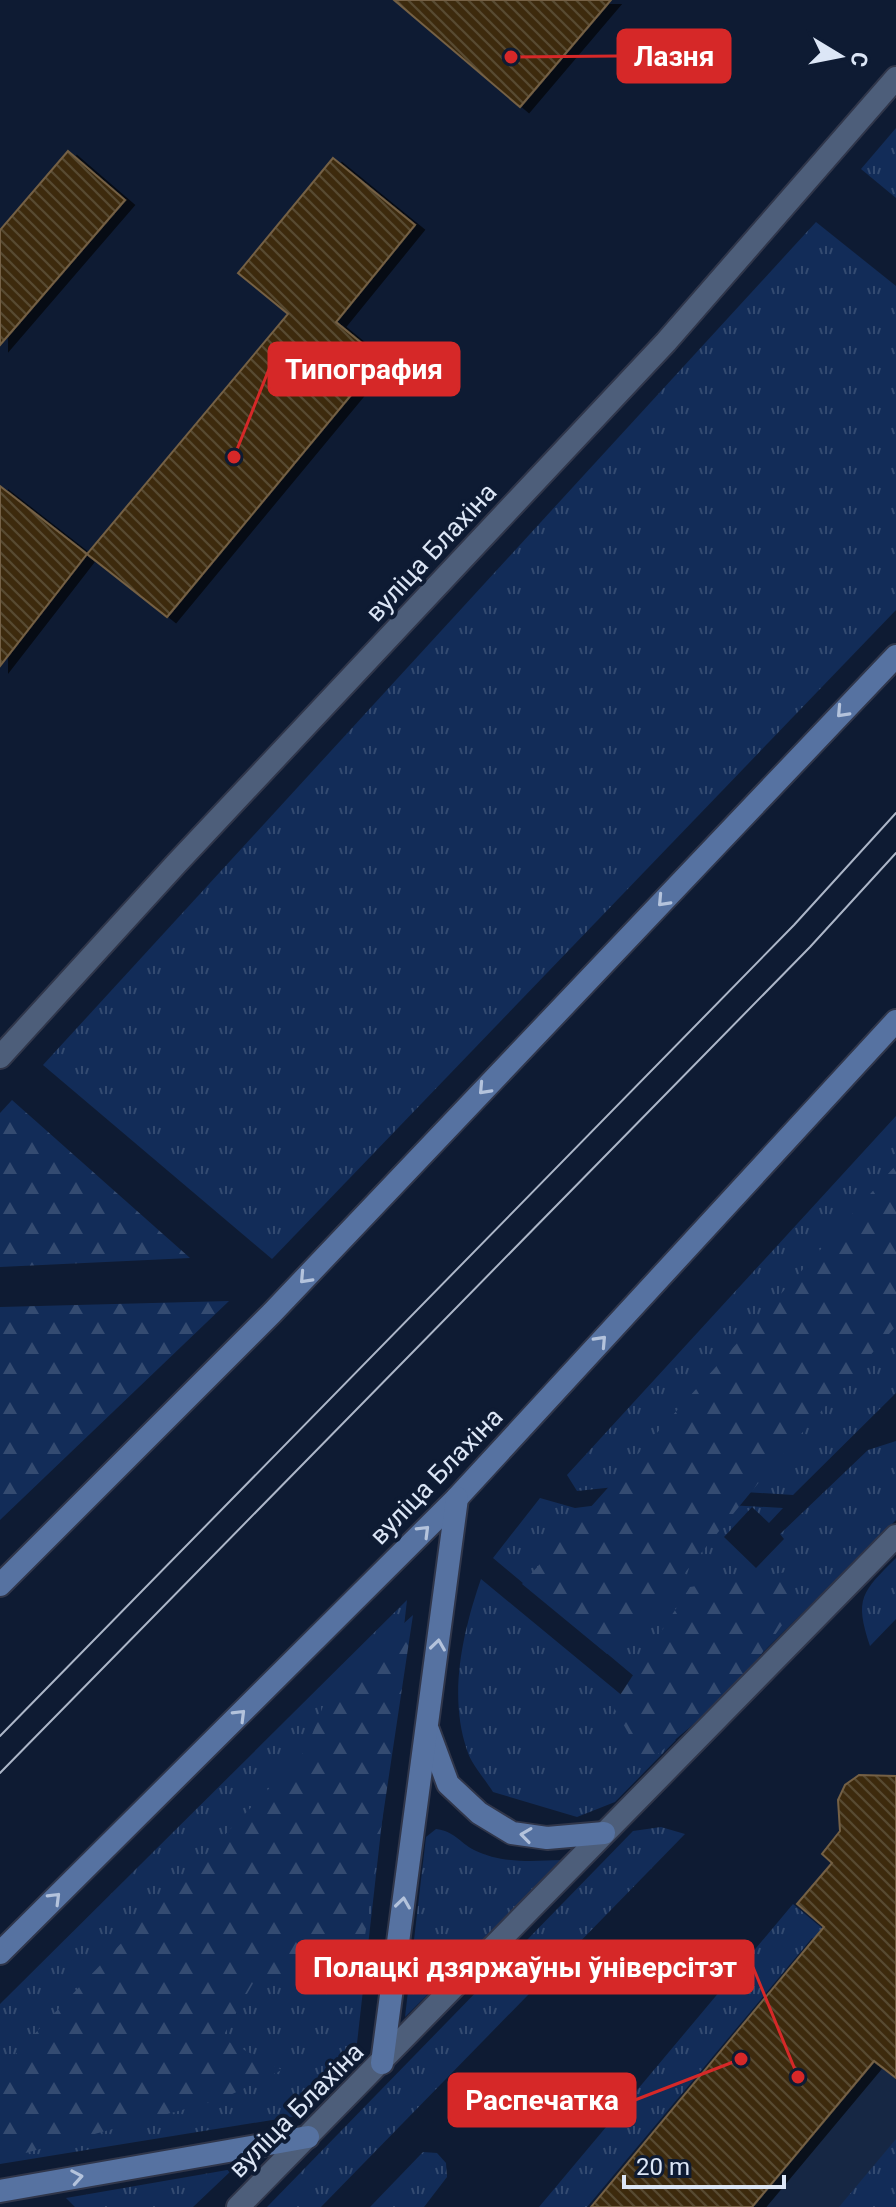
<svg xmlns="http://www.w3.org/2000/svg" width="896" height="2207" viewBox="0 0 896 2207" font-family="Roboto,sans-serif">
  <defs>
    <pattern id="grass-tufts" width="24" height="20" patternUnits="userSpaceOnUse" patternTransform="scale(2)"><rect width="24" height="20" fill="#122c58"/><path d="M3 7l-1-3M5 7V3M7 7l1-3M15 17l-1-3M17 17v-4M19 17l1-3" fill="none" stroke="#344b71"/></pattern>
    <pattern id="forest-firs" width="22" height="20" patternUnits="userSpaceOnUse" patternTransform="scale(2)"><rect width="22" height="20" fill="#122c58"/><path d="M5 1l3.5 6h-7zM16 11l3.5 6h-7z" fill="#344b71"/></pattern>
    <pattern id="building-back-hatch" width="6" height="6" patternUnits="userSpaceOnUse" patternTransform="scale(2)"><rect width="6" height="6" fill="#3e2c10"/><path d="M-1 5l2 2M0 0l6 6M5-1l2 2" fill="none" stroke="#594b33"/></pattern>
    <filter id="shadow"><feDropShadow dx="9" dy="5" stdDeviation="0" flood-color="#0009"/></filter>
  </defs>
  <rect width="100%" height="100%" fill="#0e1b33"/>
  <path fill="#162744" d="M896,1792V2207H591L813,1941L832,1933L797,1904Z"/>
  <g fill="url(#grass-tufts)">
    <path d="M896,128V198L861,169Z"/>
    <path d="M816,222L896,286V610L272,1259L43,1065Z"/>
    <path d="M896,1116V1393L793,1495L634,1485L577,1491L567,1475Z"/>
    <path d="M896,1441V1520L691,1724L493,1558L540,1498L575,1508L638,1500L783,1508L769,1523L752,1507L724,1537L756,1568L784,1539L780,1534L868,1450Z"/>
    <path d="M896,1558V1619L870,1646C854,1598 862,1592 896,1558Z"/>
    <path d="M481,1579L676,1740L615,1802L577,1817L493,1792C485,1779 471,1764 467,1750C448,1695 463,1631 481,1579Z"/>
    <path d="M407,1600L355,2061L303,2115L0,2164V2004Z"/>
    <path d="M661,1827L685,1834L321,2207H267L633,1831Z"/>
    <path d="M436,1829C454,1831 459,1842 474,1850C502,1864 533,1861 563,1860L405,2017L426,1837Z"/>
    <path d="M793,1904L829,1934L820,1945L812,1938L587,2207H539Z"/>
    <path d="M896,2139V2207H839Z"/>
    <path d="M423,2152L437,2153L446,2163L447,2177L424,2207H370Z"/>
    <path d="M233,2169L193,2207H75L66,2198Z"/>
  </g>
  <g fill="url(#forest-firs)">
    <path d="M12,1100L190,1258L0,1267V1113Z"/>
    <path d="M896,1165V1326L765,1475L633,1636L607,1654L522,1584Z"/>
    <path d="M229,1301L0,1520V1307Z"/>
    <path d="M787,1572L795,1607L737,1688L646,1764L613,1706L690,1587Z"/>
    <path d="M413,1615L357,1989L256,1978L222,2038L282,2070L222,2099L0,2160V2070L306,1750L329,1691Z"/>
  </g>
  <g fill="url(#building-back-hatch)" stroke="#746044" stroke-width="2" filter="url(#shadow)">
    <path d="M394,0H611L520,107Z"/>
    <path d="M68,151L125,200L0,345V230Z"/>
    <path d="M333,158L415,225L336,322L381,359L167,617L87,554L288,314L238,273Z"/>
    <path d="M0,486L87,554L0,666Z"/>
    <path d="M859,1775L896,1776V2078L874,2061L752,2207H591L824,1927L797,1904L832,1863L822,1854L840,1831L838,1800L845,1785Z"/>
  </g>
  <g fill="none" stroke-linecap="round" stroke-linejoin="round">
    <defs>
      <path id="minor" d="M0,1057L176,864L666,342L896,78"/>
      <path id="tertiary" d="M238,2207L896,1536"/>
      <g id="secondary">
        <path d="M0,1585L272,1313L896,656"/>
        <path d="M428,1730L448,1784L479,1813L512,1833L547,1838L604,1833"/>
        <path d="M0,1953L457,1498L896,1021"/>
        <path d="M382,2063L457,1498"/>
        <path d="M0,2191L308,2137"/>
      </g>
    </defs>
    <use href="#minor" stroke="#30364a" stroke-width="26"/>
    <use href="#tertiary" stroke="#30364a" stroke-width="26"/>
    <use href="#secondary" stroke="#30364a" stroke-width="26"/>
    <use href="#minor" stroke="#4d5e7a" stroke-width="22"/>
    <use href="#tertiary" stroke="#4d5e7a" stroke-width="22"/>
    <use href="#secondary" stroke="#5672a1" stroke-width="22"/>
    <g stroke="#acb6c8" stroke-width="2">
      <path d="M0,1736L794,925L896,813"/>
      <path d="M0,1773L810,947L896,853"/>
    </g>
  </g>
  <defs><path id="oneway-chevron" d="M-2-3.5L2.5 0L-2 3.5" fill="none" stroke-width="1.6" stroke-linecap="round" stroke-linejoin="round" transform="scale(2)"/></defs>
  <g stroke="#b4c3dc">
    <use href="#oneway-chevron" transform="translate(842 712) rotate(133)"/>
    <use href="#oneway-chevron" transform="translate(663 901) rotate(133)"/>
    <use href="#oneway-chevron" transform="translate(484 1089) rotate(133)"/>
    <use href="#oneway-chevron" transform="translate(305 1278) rotate(133)"/>
    <use href="#oneway-chevron" transform="translate(601 1341) rotate(-47)"/>
    <use href="#oneway-chevron" transform="translate(424 1531) rotate(-45)"/>
    <use href="#oneway-chevron" transform="translate(438 1645) rotate(-82)"/>
    <use href="#oneway-chevron" transform="translate(240 1715) rotate(-45)"/>
    <use href="#oneway-chevron" transform="translate(526 1835) rotate(-172)"/>
    <use href="#oneway-chevron" transform="translate(55 1898) rotate(-45)"/>
    <use href="#oneway-chevron" transform="translate(403 1903) rotate(-82)"/>
    <use href="#oneway-chevron" transform="translate(77 2177) rotate(-10)"/>
  </g>
  <g text-anchor="middle" dominant-baseline="central" stroke-width="8" stroke-linejoin="round" paint-order="stroke">
    <g font-size="26" fill="#dce6f6" stroke="#0e1b33">
      <text transform="translate(431 552) rotate(-47)">вуліца Блахіна</text>
      <text transform="translate(436 1476) rotate(-46)">вуліца Блахіна</text>
      <text transform="translate(296 2110) rotate(-45)">вуліца Блахіна</text>
    </g>
  </g>
  <path fill="none" stroke="#d62828" stroke-width="3" d="M511 57L618 56M234 457L269 369M798 2077L753 1967M741 2059L635 2100"/>
  <g fill="#d62828" stroke="#0e1b33" stroke-width="3">
    <circle cx="511" cy="57" r="8"/>
    <circle cx="234" cy="457" r="8"/>
    <circle cx="798" cy="2077" r="8"/>
    <circle cx="741" cy="2059" r="8"/>
  </g>
  <g fill="#d62828" stroke="#d62828" stroke-width="3">
    <rect x="618" y="30" width="112" height="52" rx="8"/>
    <rect x="269" y="343" width="190" height="52" rx="8"/>
    <rect x="297" y="1941" width="456" height="52" rx="8"/>
    <rect x="449" y="2074" width="186" height="52" rx="8"/>
  </g>
  <g font-size="28" text-anchor="middle" font-weight="bold" fill="#fff">
    <text x="674" y="66">Лазня</text>
    <text x="364" y="379">Типография</text>
    <text x="525" y="1977">Полацкі дзяржаўны ўніверсітэт</text>
    <text x="542" y="2110">Распечатка</text>
  </g>
  <g transform="translate(840 56) rotate(100)" stroke="#0e1b33" stroke-width="6" paint-order="stroke">
  <path d="M0-6L14 30L0 20L-14 30Z" fill="#dce6f6"/>
  <text y="-12" font-size="22" font-weight="bold" text-anchor="middle" fill="#dce6f6">С</text>
  </g>
  <path d="M624 2175v12h160v-12" fill="none" stroke="#dce6f6" stroke-width="4"/>
  <text x="636" y="2175" font-size="24" fill="#dce6f6" stroke="#0e1b33" stroke-width="6" paint-order="stroke">20 m</text>
</svg>
